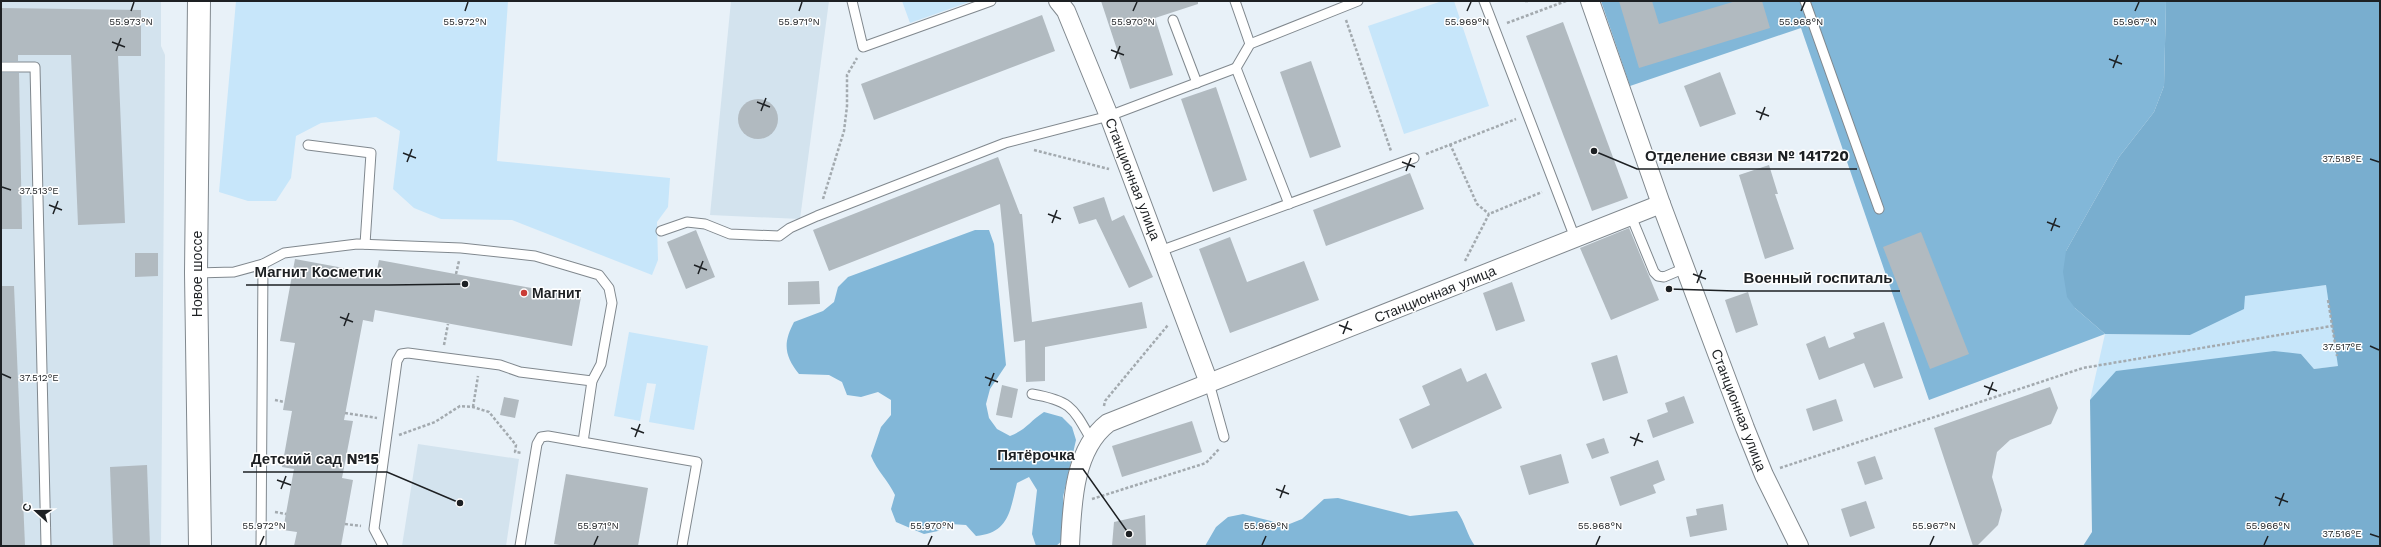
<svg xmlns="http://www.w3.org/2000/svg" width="2381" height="547" viewBox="0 0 2381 547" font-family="'Work Sans',sans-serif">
  <rect width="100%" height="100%" fill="#e8f1f8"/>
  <g fill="#d3e3ee">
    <path d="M1,1H161V46L165,55L161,546H1Z"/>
    <path d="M731,1H829L800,219L710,215Z"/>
    <path d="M418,444L519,459L506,546H402Z"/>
  </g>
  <g fill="#c7e6fa">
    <path d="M236,1H508L497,161L670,178L668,207L657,222L658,260L652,275L512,220L441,219L414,208L393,189L400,131L376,117L321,123L296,136L291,178L276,201H248L219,192Z"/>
    <path d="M902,1H972L910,23Z"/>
    <path d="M1442,1H1454L1489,106L1404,134L1368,26Z"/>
    <path d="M2326,285L2339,366L2314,369L2301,354L2090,400L2105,334L2190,335L2245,296Z"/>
    <path d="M629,332L708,346L694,430L649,422L656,384L647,383L640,421L614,416Z"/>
  </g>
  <g fill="#82b7d8">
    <path d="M1601,1H2166L2164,86L2154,112L2119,157L2066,251L2075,308L2105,334L1929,400L1801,28L1630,86Z"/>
    <path d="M975,230H989L994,244L1006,365L990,389L986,404L989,418L997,429L1010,436C1026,430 1030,421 1044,412L1062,417L1072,427L1076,440L1063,497V540L1056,546H1036L1032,534L1037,490L1029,477L1017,483C1010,511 1009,533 976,536L966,525L950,524L938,531L924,534L896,522L891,509L895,495C888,480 877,471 871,456L881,427L891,415V400L878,392L861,397L847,395L842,382L829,375L799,374C784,355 783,343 794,322L823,311L834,302L838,287L848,277Z"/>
    <path d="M1338,498L1410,516L1457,511C1465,522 1467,535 1475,546H1205L1216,527L1228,517L1243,514L1287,525L1302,519L1324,499Z"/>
  </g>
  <path fill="#79aecf" d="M2166,1H2380V546H2083L2092,532L2090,400L2116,371L2274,351L2301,354L2314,369L2338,366L2326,285L2245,296L2244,309L2190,335L2105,334L2075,308L2067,297L2063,272L2066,251L2119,157L2154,112L2164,86Z"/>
  <g fill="#b1bac0">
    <path d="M1101,1H1198V4L1155,18L1173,75L1130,89Z"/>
    <path d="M1619,1H1652L1659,24L1736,1H1762L1770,28L1639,68Z"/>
    <path d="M1,8L141,10V56H118L125,223L78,225L71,55H18V61H1Z"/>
    <path d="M1042,15L1055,51L874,120L861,84Z"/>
    <path d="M1563,22L1628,198L1592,211L1526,36Z"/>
    <path d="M1311,61L1341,147L1310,158L1280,72Z"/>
    <path d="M1720,72L1736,114L1700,127L1684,86Z"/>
    <path d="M1,73H19L22,229H1Z"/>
    <path d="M1216,87L1247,180L1213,192L1181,99Z"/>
    <circle cx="758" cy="119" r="20"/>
    <path d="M998,157L1020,214H1022L1032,322L1142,302L1147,328L1045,347V381L1026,382L1025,340L1014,342L1000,204L829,271L813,230Z"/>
    <path d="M1769,165L1778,194H1775L1794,249L1765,259L1739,175Z"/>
    <path d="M1410,173L1424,209L1326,246L1313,210Z"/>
    <path d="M1104,197L1112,221L1124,215L1153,277L1129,288L1096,219L1079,224L1073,207Z"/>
    <path d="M1629,228L1659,300L1611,320L1580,248Z"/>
    <path d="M696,230L715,277L686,289L667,242Z"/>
    <path d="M1921,232L1969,354L1930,369L1883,247Z"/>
    <path d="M1230,237L1247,282L1304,261L1319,300L1230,333L1199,249Z"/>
    <path d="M135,253H158V276L135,277Z"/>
    <path d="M295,259L376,274L379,260L581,297L572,346L375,310L373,322L363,320L344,420L353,421L342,478L353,480L341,546H294L297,532L283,530L294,469L282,467L292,411L283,410L295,343L280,341Z"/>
    <path d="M819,281L820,304L788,305V282Z"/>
    <path d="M1512,282L1525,321L1496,331L1483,293Z"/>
    <path d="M1,286H14L25,546H1Z"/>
    <path d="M1748,292L1758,325L1736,333L1725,300Z"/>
    <path d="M1884,322L1903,378L1874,388L1864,363L1819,380L1806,344L1825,336L1829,348L1855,338L1853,333Z"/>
    <path d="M1617,355L1628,393L1603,401L1591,363Z"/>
    <path d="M1461,368L1467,382L1486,373L1502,408L1412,449L1399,419L1430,405L1422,386Z"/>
    <path d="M1002,385L1018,389L1012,418L996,415Z"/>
    <path d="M2050,387L2058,408L2051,424L2010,440L1997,452L1992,477L2002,510L1998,525L1977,546H1973L1934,428Z"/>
    <path d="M1684,396L1694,423L1653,438L1647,420L1668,412L1665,403Z"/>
    <path d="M504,397L519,400L515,418L500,415Z"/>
    <path d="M1836,399L1843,421L1813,431L1806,409Z"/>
    <path d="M1192,421L1202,452L1122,477L1112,446Z"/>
    <path d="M1604,438L1609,453L1592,459L1586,444Z"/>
    <path d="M1561,454L1569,483L1529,495L1520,466Z"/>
    <path d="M1875,456L1883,479L1865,485L1857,462Z"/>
    <path d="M1658,460L1665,480L1653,485L1656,493L1620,506L1610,477Z"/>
    <path d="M147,465L150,546H113L110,467Z"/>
    <path d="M566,474L648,488L638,546H565L554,544Z"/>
    <path d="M1866,501L1875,528L1850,537L1841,509Z"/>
    <path d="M1723,504L1727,530L1690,537L1686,517L1697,515L1696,509Z"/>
    <path d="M1145,515L1146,546H1112L1114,522Z"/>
  </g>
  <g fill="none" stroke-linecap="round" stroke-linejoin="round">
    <defs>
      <g id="lane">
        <path d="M852,1L863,47L991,1"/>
        <path d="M1235,1L1250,44"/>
        <path d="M1484,1L1575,238"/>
        <path d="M1805,1L1879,209"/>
        <path d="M1173,20L1197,83"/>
        <path d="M1,67H35L46,546"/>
        <path d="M308,145L371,153L365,244"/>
        <path d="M1289,204L1236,68L1250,44L1358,1"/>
        <path d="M1631,216L1654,272L1658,276L1664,277L1685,268"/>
        <path d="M661,231L687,222L705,224L730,234L779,236L790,228L817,216L1005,143L1109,116L1236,68"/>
        <path d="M1160,251L1414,158"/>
        <path d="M196,273L234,272L263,264L284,253L357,244L461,248L535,256L599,275L609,288L612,303L601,364L592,381L583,442"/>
        <path d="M1209,383L1224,437"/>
        <path d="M1032,394C1072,401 1073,408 1092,441"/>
        <path d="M261,546L263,264"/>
        <path d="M383,546L374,529L397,361L401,354L408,353L500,365L520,372L592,381"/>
        <path d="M520,546L537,444L541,437L548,436L697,462L682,546"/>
      </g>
      <g id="street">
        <path d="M1058,1L1066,11L1109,116L1209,383"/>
        <path d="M1590,1L1661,204L1745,428L1764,475L1799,546"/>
        <path d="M1070,546C1072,506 1073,450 1108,423L1661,204"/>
      </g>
      <path id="secondary" d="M199,1L196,273L200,546"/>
    </defs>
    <use href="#lane" stroke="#80888e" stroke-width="11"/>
    <use href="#street" stroke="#80888e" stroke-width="20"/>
    <use href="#secondary" stroke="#80888e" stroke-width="24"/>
    <g stroke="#a3aaaf" stroke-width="2.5" stroke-dasharray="3 2" stroke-linecap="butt">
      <path d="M1525,1H1530"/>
      <path d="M1346,20L1391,151"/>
      <path d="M1507,23L1566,1"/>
      <path d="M1450,144L1477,204L1489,214"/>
      <path d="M1034,150L1109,169"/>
      <path d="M1426,154L1516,119"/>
      <path d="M823,199L844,131L847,106V75L857,58"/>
      <path d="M1465,261L1489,214L1542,192"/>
      <path d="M456,274L459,261"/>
      <path d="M2328,300L2337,356"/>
      <path d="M444,345L448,324"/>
      <path d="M275,400L284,402"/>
      <path d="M1104,406L1105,401L1168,325"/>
      <path d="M473,407L478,376"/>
      <path d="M345,413L377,418"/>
      <path d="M399,435L435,422L460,406L473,407L489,412L516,445L515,452L522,453"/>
      <path d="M1780,468L2083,368L2332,326"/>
      <path d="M1092,499L1206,463L1219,449"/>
      <path d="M275,512L286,514"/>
      <path d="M345,524L361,526"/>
    </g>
    <use href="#lane" stroke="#fff" stroke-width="9"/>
    <use href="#street" stroke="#fff" stroke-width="18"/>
    <use href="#secondary" stroke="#fff" stroke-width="22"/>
  </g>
  <path fill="none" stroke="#1d2023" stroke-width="1.5" d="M131,11L134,2M465,11L468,2M799,11L802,2M1133,11L1137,2M1467,11L1471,2M1801,11L1805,2M2135,11L2139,2M112,42L125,47M1111,50L1124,55M116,51L121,38M1115,59L1120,46M2109,59L2122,64M2113,68L2118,55M757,102L770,107M761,111L766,98M1756,111L1769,116M1760,120L1765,107M403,153L416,158M2370,159L2379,162M407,162L412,149M1402,162L1415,167M1406,171L1411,158M2,187L11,190M49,205L62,210M53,214L58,201M1048,214L1061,219M2047,222L2060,227M1052,223L1057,210M2051,231L2056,218M694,265L707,270M698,274L703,261M1693,274L1706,279M1697,283L1702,270M340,317L353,322M1339,325L1352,330M344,326L349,313M1343,334L1348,321M2370,346L2379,350M2,374L11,378M985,377L998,382M989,386L994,373M1984,386L1997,391M1988,395L1993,382M631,428L644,433M635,437L640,424M1630,437L1643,442M1634,446L1639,433M277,480L291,485M281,489L286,476M1276,489L1289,494M2275,497L2288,502M1280,498L1285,485M2279,506L2284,493M2370,534L2379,537M260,545L264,536M594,545L598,536M928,545L932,536M1262,545L1266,536M1596,545L1600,536M1930,545L1934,536M2264,545L2268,536"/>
  <circle fill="#ca3c36" stroke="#fff" stroke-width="1.5" cx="524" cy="293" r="4"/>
  <g text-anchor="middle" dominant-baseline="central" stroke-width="3" stroke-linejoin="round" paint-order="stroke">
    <g font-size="14" fill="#1d2023" stroke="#fff">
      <text transform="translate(1133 179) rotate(69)">Станционная улица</text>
      <text transform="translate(197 274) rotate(-90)">Новое шоссе</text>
      <text transform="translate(1435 294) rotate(-22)">Станционная улица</text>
      <text transform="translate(1739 410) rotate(69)">Станционная улица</text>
    </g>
    <g font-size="14" font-weight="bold" fill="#1d2023" stroke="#fff" text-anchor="start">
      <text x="532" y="293">Магнит</text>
    </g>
  </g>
  <g font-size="10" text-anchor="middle" fill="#1d2023" stroke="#fff" stroke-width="3" stroke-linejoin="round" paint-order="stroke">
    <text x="131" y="25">55.973°N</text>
    <text x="465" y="25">55.972°N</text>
    <text x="799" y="25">55.971°N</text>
    <text x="1133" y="25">55.970°N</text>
    <text x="1467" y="25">55.969°N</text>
    <text x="1801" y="25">55.968°N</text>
    <text x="2135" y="25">55.967°N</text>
    <text x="2342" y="162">37.518°E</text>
    <text x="39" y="194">37.513°E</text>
    <text x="2342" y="350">37.517°E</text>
    <text x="39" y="381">37.512°E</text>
    <text x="264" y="529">55.972°N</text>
    <text x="598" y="529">55.971°N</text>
    <text x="932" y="529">55.970°N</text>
    <text x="1266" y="529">55.969°N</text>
    <text x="1600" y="529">55.968°N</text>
    <text x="1934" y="529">55.967°N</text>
    <text x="2268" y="529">55.966°N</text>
    <text x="2342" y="537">37.516°E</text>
  </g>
  <path fill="none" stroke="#1d2023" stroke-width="1.5" d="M1594 151L1637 169H1857M465 284L389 285H246M1669 289L1735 291H1900M1129 534L1083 469H990M460 503L387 472H243"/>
  <g fill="#1d2023" stroke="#fff" stroke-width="1.5">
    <circle cx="1594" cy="151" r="4"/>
    <circle cx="465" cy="284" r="4"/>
    <circle cx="1669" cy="289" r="4"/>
    <circle cx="1129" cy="534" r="4"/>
    <circle cx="460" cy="503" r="4"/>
  </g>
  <g font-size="15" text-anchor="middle" font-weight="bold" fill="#1d2023" stroke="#fff" stroke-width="3" stroke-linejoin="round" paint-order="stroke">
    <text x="1747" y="161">Отделение связи № 141720</text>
    <text x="318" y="277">Магнит Косметик</text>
    <text x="1818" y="283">Военный госпиталь</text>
    <text x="1036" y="460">Пятёрочка</text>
    <text x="315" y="464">Детский сад №15</text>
  </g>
  <rect width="2381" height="547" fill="none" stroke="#1d2023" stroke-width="4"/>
  <g transform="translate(36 511) rotate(291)" stroke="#ffffff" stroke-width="3" paint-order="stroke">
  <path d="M0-3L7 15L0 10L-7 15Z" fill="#1d2023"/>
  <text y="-6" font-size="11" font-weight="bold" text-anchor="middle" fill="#1d2023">С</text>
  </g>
</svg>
